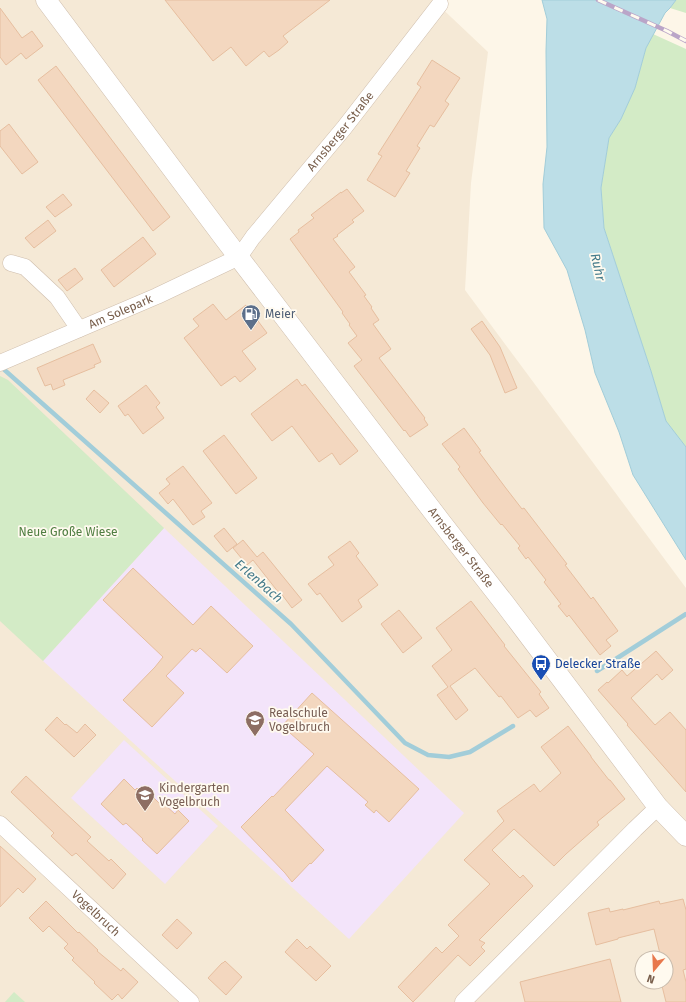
<svg xmlns="http://www.w3.org/2000/svg" width="686" height="1002" viewBox="0 0 686 1002" font-family="'Fira Sans',sans-serif">
  <rect width="100%" height="100%" fill="#fdf6e8"/>
  <path fill="#f5e9d6" fill-rule="evenodd" d="M0,0H433L488,52L471,183L465,290L686,588V1002H0ZM642,958H666V982H642Z"/>
  <g fill="#f3e4fa">
    <path d="M164,528L464,813L349,939L43,661Z"/>
    <path d="M124,740L218,826L165,884L71,798Z"/>
  </g>
  <g fill="#d3ebc6">
    <path d="M676,0H686V13L670,8Z"/>
    <path d="M653,34L686,49V447L666,421L651,371L604,228L601,188L609,138L621,119L635,88L646,48Z"/>
    <path d="M0,376L8,380L164,528L43,661L0,621Z"/>
    <path d="M14,992L25,1002H5Z"/>
  </g>
  <path fill="#bcdee7" stroke="#a2cdd9" d="M542,0H676L670,8L665,13L646,48L635,88L621,119L609,138L601,188L604,228L651,371L666,421L686,447V560L633,475L619,432L595,373L585,330L567,270L544,228L543,184L547,147L546,51L547,19Z"/>
  <g fill="none" stroke-linecap="round" stroke-linejoin="round">
    <g stroke="#a2cdd9" stroke-width="4.5">
      <path d="M0,366L291,624L405,743L428,755L449,757L470,752L513,726"/>
      <path d="M597,671L686,614"/>
    </g>
  </g>
  <g fill="#f3d7bf" stroke="#e6be9f">
    <path d="M165,0H330L283,36L288,42L279,50L269,57L264,51L246,66L231,47L213,61Z"/>
    <path d="M0,8L22,38L32,31L43,46L26,59L21,53L6,65L0,57Z"/>
    <path d="M432,60L460,78L445,101L449,104L434,127L430,125L417,146L420,148L406,171L410,173L395,197L367,180L382,156L378,154L421,87L417,84Z"/>
    <path d="M56,66L170,217L153,231L38,80Z"/>
    <path d="M9,124L38,162L22,174L0,146V131Z"/>
    <path d="M347,189L364,211L352,220L354,222L337,235L338,236L333,239L355,267L349,272L366,295L364,296L372,307L371,308L379,320L373,324L391,349L379,358L425,418L424,419L428,425L410,437L405,430L404,431L354,366L362,360L348,343L357,336L349,325L350,324L342,313L343,312L290,239L299,232L298,230L314,218L311,215L341,192V193Z"/>
    <path d="M63,194L72,205L55,217L46,207Z"/>
    <path d="M48,220L56,231L34,248L25,238Z"/>
    <path d="M143,237L156,254L114,287L101,270Z"/>
    <path d="M75,268L83,279L67,291L58,280Z"/>
    <path d="M213,304L226,320L246,305L267,333L242,351L256,369L240,382L235,376L221,386L184,338L199,326L193,319Z"/>
    <path d="M482,321L500,347L517,388L505,393L490,355L471,329Z"/>
    <path d="M93,344L101,362L94,365L95,367L63,380L65,385L53,390L51,384L45,386L37,368Z"/>
    <path d="M297,379L302,386L305,384L358,451L340,465L332,453L319,462L292,426L272,441L251,414Z"/>
    <path d="M146,385L160,403L156,407L164,418L143,434L128,414L125,416L118,406Z"/>
    <path d="M94,390L109,403L100,413L86,399Z"/>
    <path d="M464,428L481,451L479,452L505,487L522,509L524,508L567,564L565,565L591,599L593,597L618,631L606,640L611,646L600,655L569,615L567,617L558,606L561,604L544,582L546,580L528,557L526,559L518,548L520,546L502,524L501,525L483,503L458,469L460,467L442,444Z"/>
    <path d="M224,435L257,478L236,494L203,451Z"/>
    <path d="M183,466L212,503L201,511L205,517L193,525L173,499L168,504L159,493L170,484L166,479Z"/>
    <path d="M224,528L237,544L227,552L214,536Z"/>
    <path d="M243,540L257,557L263,552L302,600L292,608L280,592L279,593L253,560L247,565L233,548Z"/>
    <path d="M350,541L359,553L356,556L378,585L358,600L362,607L342,622L320,593L317,595L308,584L334,565L328,557Z"/>
    <path d="M133,568L193,625L211,606L253,646L227,673L200,648L196,652L192,649L166,676L184,693L152,727L123,700L155,667L163,657L103,600Z"/>
    <path d="M471,601L505,645L504,646L541,692L539,694L549,708L536,717L530,710L518,718L501,696L499,697L475,668L450,686L468,710L456,720L437,695L448,687L432,666L452,650L436,628Z"/>
    <path d="M399,610L422,638L403,653L381,624Z"/>
    <path d="M656,651L673,670L662,680L657,674L631,698L655,725L670,712L686,730V792L627,725L628,724L598,690L607,682L608,683L622,670L627,676Z"/>
    <path d="M312,693L419,789L389,822L376,810L374,813L365,805L368,802L327,766L285,810L324,850L311,864L310,863L292,882L285,873L241,827L272,796L273,797L314,754L282,726Z"/>
    <path d="M57,717L65,725L66,724L77,733L85,724L96,735L74,757L45,730Z"/>
    <path d="M568,726L591,756V757L609,780H610L625,799L597,822L599,825L566,854L554,866L514,829L492,850L520,878L523,875L533,886L479,940L485,943L481,947L485,951L470,966L458,955L413,1002L398,987L436,947L442,953L459,936L448,925L490,884L464,860L504,821L497,811L534,784L540,792L561,773L541,747Z"/>
    <path d="M26,776L91,837L87,841L109,861L111,859L126,874L113,889L76,853L72,856L51,836L54,833L11,792Z"/>
    <path d="M124,779L135,790L137,788L148,799L151,795L162,806L164,804L175,814L178,810L189,821L157,854L142,840L143,839L126,823L123,825L101,804Z"/>
    <path d="M0,846L36,879L23,893L18,888L0,907Z"/>
    <path d="M683,899L686,910V969L683,970L686,982V1002H666L661,982H666V958H661L654,929L618,938V939L596,945L588,913L609,908L610,912L623,909V910L659,901L660,904Z"/>
    <path d="M46,901L78,933L79,932L98,950L97,951L121,971L123,968L138,982L122,999L118,994L112,1000L94,983L95,982L72,960L74,958L64,948L68,944L49,926L43,932L29,918Z"/>
    <path d="M177,919L192,933L177,949L162,935Z"/>
    <path d="M297,939L307,949L310,946L331,966L316,981L285,952Z"/>
    <path d="M610,959L621,1002H525L520,982Z"/>
    <path d="M225,961L242,977L226,995L208,978L222,963H223Z"/>
  </g>
  <g fill="none" stroke-linecap="round" stroke-linejoin="round">
    <defs>
      <g id="minor">
        <path d="M11,263L25,267L57,297L79,329"/>
        <path id="s1" d="M0,363L157,296L239,257L253,237L344,128L440,4"/>
        <path id="s2" d="M0,824L191,1002"/>
        <path d="M463,1002L635,829L658,807"/>
      </g>
      <g id="tertiary">
        <path id="s3" d="M46,0L224,238L441,522L505,604L658,807L686,836"/>
      </g>
    </defs>
    <use href="#minor" stroke="#cfbead" stroke-width="17"/>
    <use href="#tertiary" stroke="#cfbead" stroke-width="21"/>
    <use href="#minor" stroke="#fff" stroke-width="16"/>
    <use href="#tertiary" stroke="#fff" stroke-width="20"/>
    <defs>
      <path id="rail" d="M598,0L667,31L686,41"/>
    </defs>
    <use href="#rail" stroke="#baa5c8" stroke-width="4.5"/>
    <use href="#rail" stroke="#fffaef" stroke-width="3" stroke-dasharray="9" stroke-linecap="butt"/>
  </g>
  <defs>
    <symbol id="fuel-pin" viewBox="-11 -11 22 30"><path d="M0 17L-7.5 6A9.5 9.5 0 1 1 7.5 6Z" fill="#5c6f8a" stroke="#fffaef"/><path d="M-5.5-6h7V0h2V4h1.3V-2.5L3-4.5l.8-.8L6-3V5H2.5V1h-1V6h-7ZM-4.2-4.7v3.2H.2V-4.7Z" fill="#fff"/></symbol>
    <symbol id="bus-pin" viewBox="-11 -11 22 30"><path d="M0 17L-7.5 6A9.5 9.5 0 1 1 7.5 6Z" fill="#1a4fb4" stroke="#fffaef"/><path d="M-5-6H5V4H4V6H2V4H-2V6H-4V4H-5ZM-3.5-4V0h7V-4ZM-3.5 1.2v1.5H-2V1.2ZM2 1.2v1.5H3.5V1.2Z" fill="#fff"/></symbol>
    <symbol id="school-pin" viewBox="-11 -11 22 30"><path d="M0 17L-7.5 6A9.5 9.5 0 1 1 7.5 6Z" fill="#8d6e63" stroke="#fffaef"/><path d="M0-5L7-2L0 1L-7-2ZM-4 1L0 2.5L4 1V4Q0 6-4 4Z" fill="#fff"/></symbol>
  </defs>
  <g fill-rule="evenodd">
    <use href="#fuel-pin" x="240" y="303" width="22" height="30"/>
    <use href="#bus-pin" x="530" y="653" width="22" height="30"/>
    <use href="#school-pin" x="244" y="709" width="22" height="30"/>
    <use href="#school-pin" x="134" y="784" width="22" height="30"/>
  </g>
  <g text-anchor="middle" dominant-baseline="central" stroke-width="3.5" stroke-linejoin="round" paint-order="stroke">
    <g font-size="12" fill="#785e4b" stroke="#fffaef">
      <text stroke="none"><textPath href="#s1" startOffset="423">Arnsberger Straße</textPath></text>
      <text stroke="none"><textPath href="#s1" startOffset="131">Am Solepark</textPath></text>
      <text stroke="none"><textPath href="#s3" startOffset="687">Arnsberger Straße</textPath></text>
      <text stroke="none"><textPath href="#s2" startOffset="131">Vogelbruch</textPath></text>
    </g>
    <g font-size="12" fill="#4e5e75" stroke="#fffaef" text-anchor="start">
      <text x="265" y="314">Meier</text>
    </g>
    <g font-size="12" fill="#507e42" stroke="#fffaef">
      <text x="68" y="532">Neue Große Wiese</text>
    </g>
    <g font-size="12" fill="#164399" stroke="#fffaef" text-anchor="start">
      <text x="555" y="664">Delecker Straße</text>
    </g>
    <g font-size="12" fill="#785e54" stroke="#fffaef" text-anchor="start">
      <text x="269" y="713">Realschule<tspan x="269" dy="14">Vogelbruch</tspan></text>
      <text x="159" y="788">Kindergarten<tspan x="159" dy="14">Vogelbruch</tspan></text>
    </g>
    <g font-size="13" font-style="italic" fill="#447b8b" stroke="#fffaef">
      <text transform="translate(598 267) rotate(77)">Ruhr</text>
      <text transform="translate(259 581) rotate(41)">Erlenbach</text>
    </g>
  </g>
  <g transform="translate(654 970) rotate(199)"><circle r="19" fill="#fffaef" stroke="#c9bcad"/>
  <path d="M0-3L7 15L0 10L-7 15Z" fill="#e8784c"/>
  <text y="-6" font-size="11" font-weight="bold" text-anchor="middle" fill="#785e4b">N</text>
  </g>
</svg>
